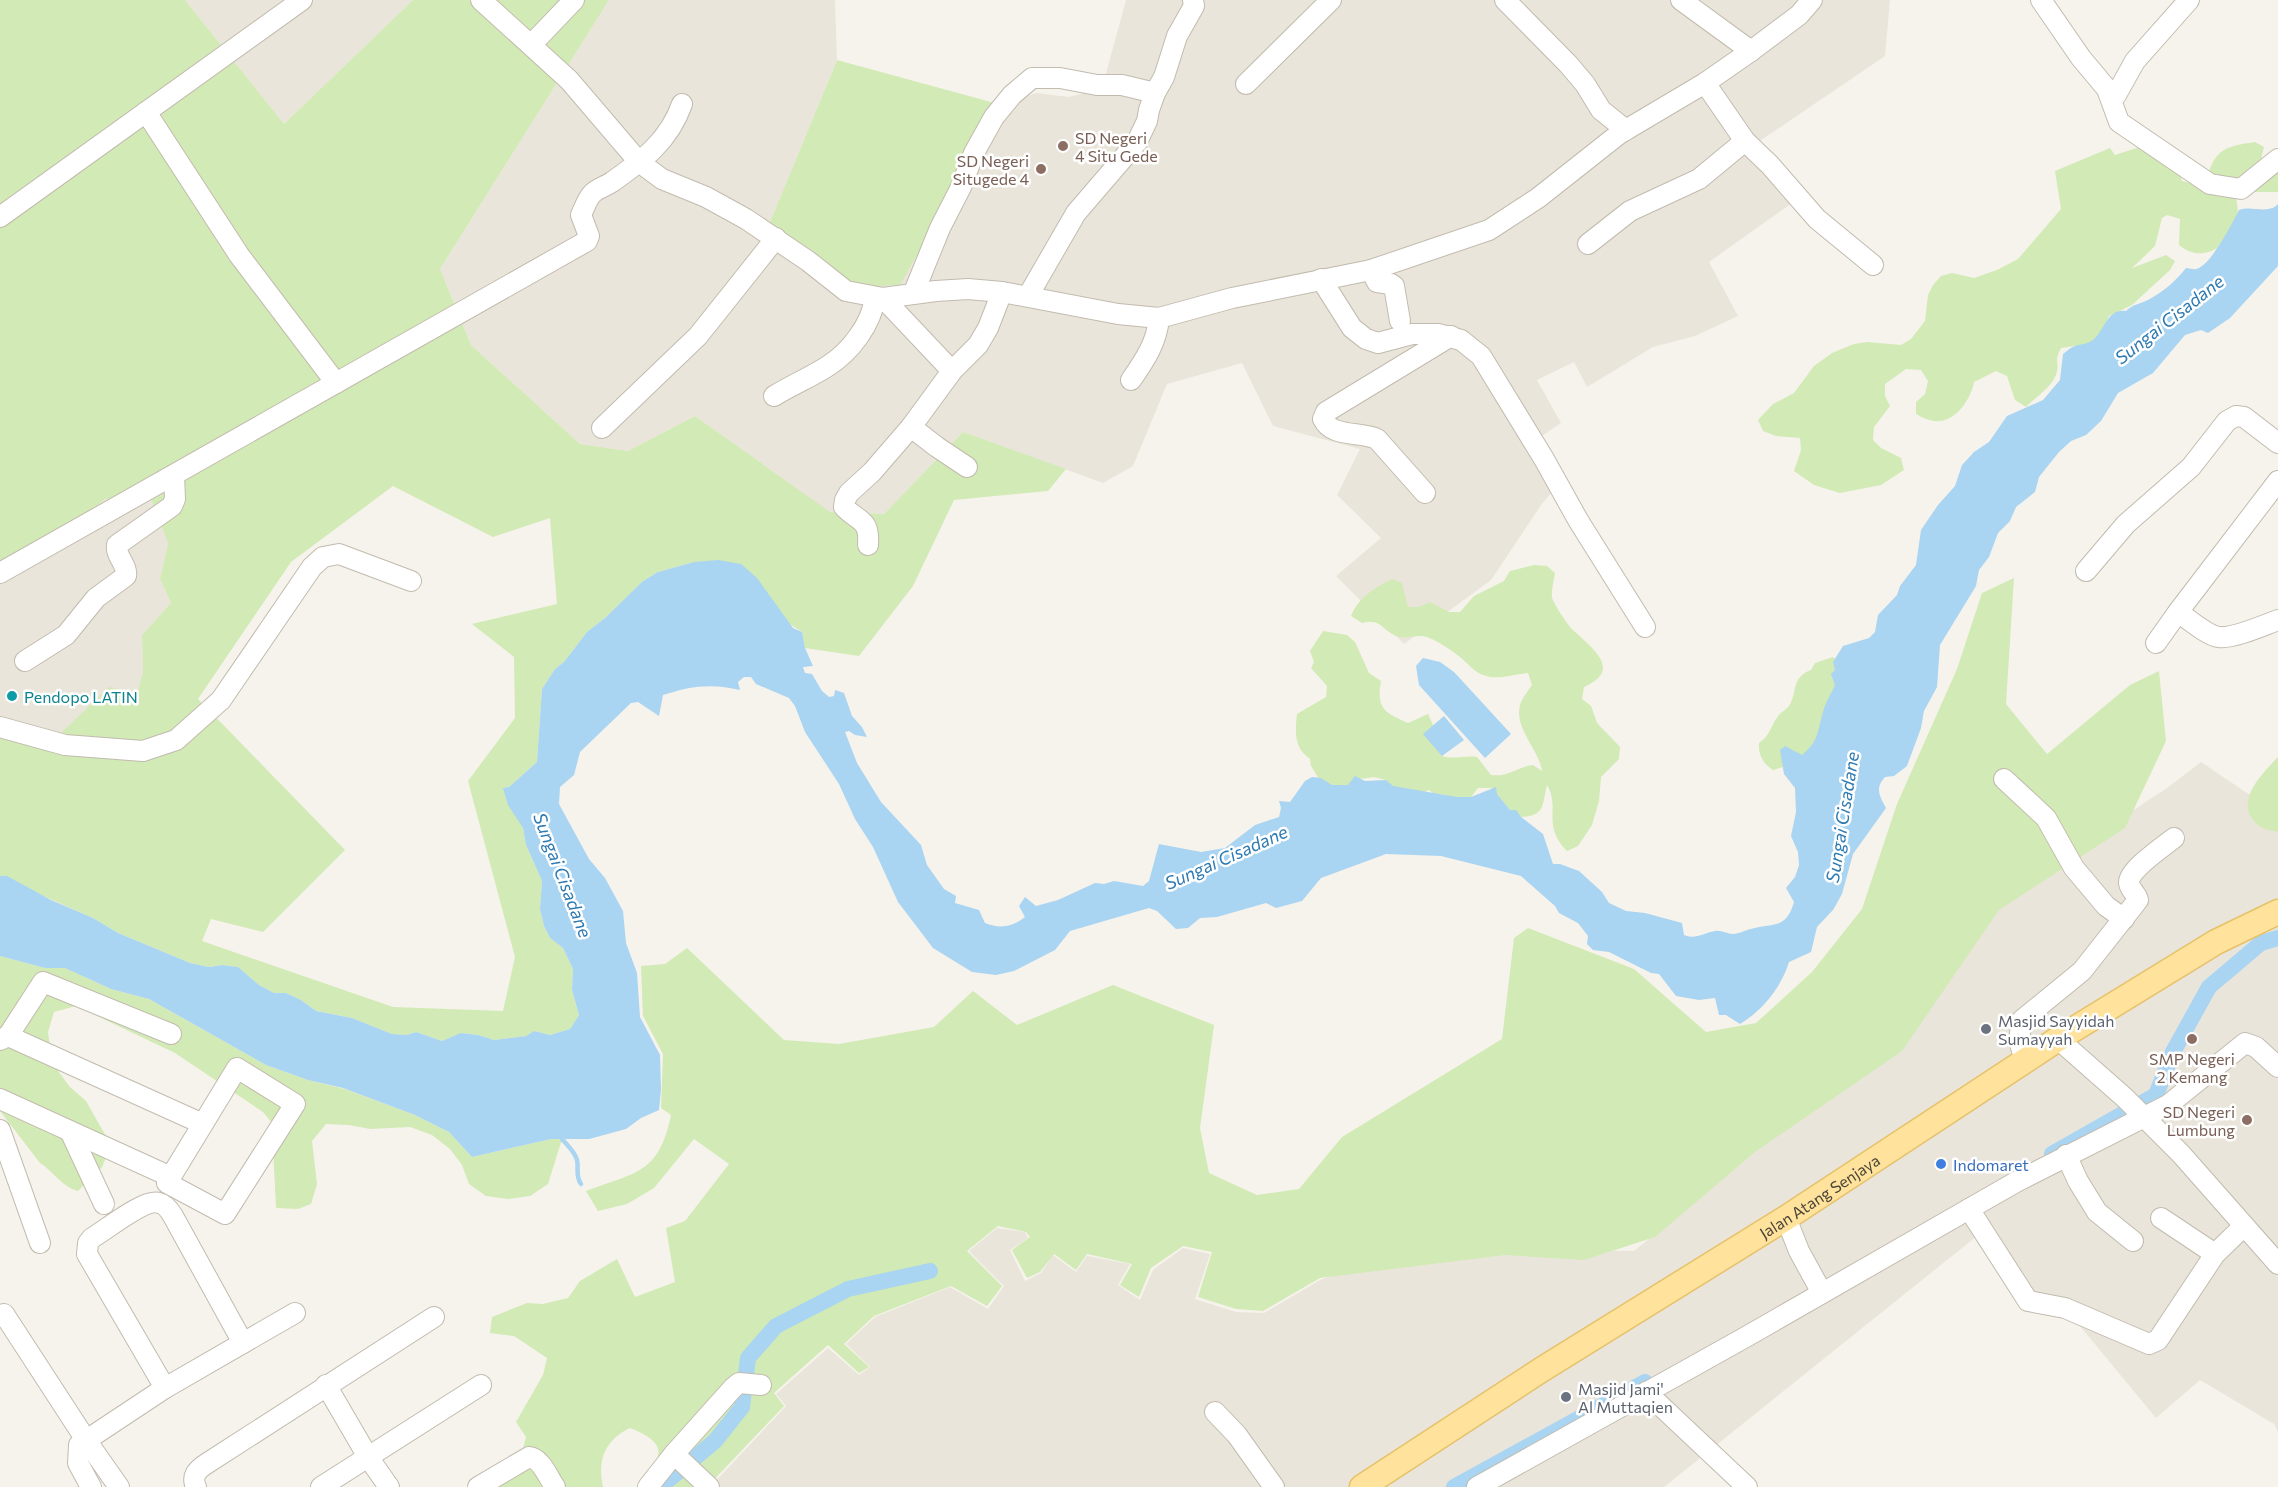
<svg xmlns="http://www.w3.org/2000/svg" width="2278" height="1487" viewBox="0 0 2278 1487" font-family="Commissioner,sans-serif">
  <rect width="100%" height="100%" fill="#f6f3ec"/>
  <g fill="#eae5da">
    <path d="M185,0H413L284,124Z"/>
    <path d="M609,0H835L837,60L768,227L1002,105L1036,93L1069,97L1102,88L1126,0H1890L1885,56L1748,149L1792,203L1709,262L1738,316L1695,336L1653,347L1587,387L1574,362L1537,380L1561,423L1527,446L1557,486L1541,505L1491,580L1404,644L1336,576L1381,538L1337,495L1360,449L1273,426L1242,363L1167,384L1133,466L1103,483L963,432L884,514L829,512L695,416L628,451L580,444L471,345L440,269Z"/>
    <path d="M152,498L168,543L160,579L171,603L142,635L143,672L138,695L57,739L0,718V565L83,517L105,499Z"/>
    <path d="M2201,762L2278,814V904L2246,932L2278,924V1432L2274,1424L2200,1380L2156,1418L2065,1308L2025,1305L1982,1232L1664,1487H710L786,1406L776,1394L828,1348L859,1375L870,1367L846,1344L875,1317L950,1287L988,1309L1004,1286L969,1251L997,1228L1025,1232L1028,1238L1010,1250L1025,1281L1041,1273L1053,1255L1076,1272L1087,1256L1130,1264L1118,1285L1140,1300L1153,1270L1183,1248L1210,1254L1195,1299L1236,1312L1264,1313L1320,1280L1415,1247L1634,1251L1907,1028L1971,924L2055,862L2167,788Z"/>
  </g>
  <g fill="#d2eab5" fill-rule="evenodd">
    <path d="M0,0H185L284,124L413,0H609L440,269L471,345L580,444L628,451L695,416L830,512L884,514L963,432L1066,469L1048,491L954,500L913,586L859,656L805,648L802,632L694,562L658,572L643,581L605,618L587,632L564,662L555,669L542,689L537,762L509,787L504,788L523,828L526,845L542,881L540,909L544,926L550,938L563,948L573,969L572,990L579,1015L570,1029L550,1035L534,1031L526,1036L494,1040L478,1035L462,1033L442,1041L416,1032L407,1035L392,1034L352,1018L316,1011L301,1000L286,993H274L259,985L238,967L222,965L209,967L190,963L118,933L93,918L32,891L7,876H0V718L56,738L109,687L137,695L143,672L142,635L171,603L160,579L168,543L151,498L105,499L83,517L77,542L0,565ZM393,486L493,537L550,518L557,604L472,624L514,657L515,718L468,781L515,957L503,1011L393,1007L202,941L211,919L263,932L345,850L198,699L291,562Z"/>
    <path d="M837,60L1002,105L900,285L849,287L768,227Z"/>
    <path d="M2255,142L2264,147L2261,159L2263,171L2278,166V192H2247L2236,199C2246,231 2210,271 2179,245L2180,219L2167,215L2162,218L2155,246L2132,268L2166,255L2175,261L2170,270L2132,305L2109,316L2104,328L2087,348L2074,346L2061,348C2054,362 2059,359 2057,371C2054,387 2036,396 2026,407L2015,400L2007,376L1996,371L1974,382C1971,398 1958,419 1940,421C1931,422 1923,418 1916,414V402L1925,394L1928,381L1921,370L1906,369L1885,384V396L1890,406L1874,427L1873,440L1881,448L1901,458L1904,470L1881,485L1840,493L1814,485L1794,471L1801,450L1800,438L1776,436L1763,431L1758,420L1773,404L1794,393L1814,366L1832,353L1854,344L1867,342L1901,345L1911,339L1925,321L1928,295L1933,285L1941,276L1952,273L1974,278L1997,270L2018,259L2061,209L2055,171L2110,148L2115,155L2146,145L2175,157L2182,181L2194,184L2206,181C2215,150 2222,147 2255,142Z"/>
    <path d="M1534,565L1547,566L1555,573C1554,580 1551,590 1552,597C1553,603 1567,624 1572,629C1589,646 1625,669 1584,687L1582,699L1591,706L1597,723L1620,747L1619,759L1601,777L1599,801L1592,825L1578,846L1567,851C1541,824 1561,809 1547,785C1542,804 1546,816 1521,817L1516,811L1510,810L1491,788H1478L1471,797L1454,798L1442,794H1434L1429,790L1417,795L1394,789L1386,780L1374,777L1360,779L1348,785L1324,787L1311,766L1310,759C1294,748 1295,732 1297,714L1326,697L1327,686L1311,668L1314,662L1310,651L1323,631L1347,635L1355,642L1369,673L1381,681C1376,709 1385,713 1408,723L1428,714L1433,725L1430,737L1442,756C1455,760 1464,755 1477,757L1491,775C1510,777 1516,767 1533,765L1542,771C1539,749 1514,729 1520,705C1522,698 1528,691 1532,685L1528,673C1515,674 1498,680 1486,676C1474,673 1469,664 1460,657C1451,650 1438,641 1427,637C1418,634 1409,639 1400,637C1383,633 1382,617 1362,623L1351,616C1359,597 1374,588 1392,579L1402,583L1408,607H1419L1430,602L1449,612H1460L1474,596L1504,581L1510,571Z"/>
    <path d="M2014,578L2006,704L2047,754L2130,685L2159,671L2166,741L2125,828L1999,910L1902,1051L1755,1152L1655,1237L1584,1260L1505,1255L1320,1278L1263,1311L1236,1309L1198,1297L1212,1252L1183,1246L1151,1268L1139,1297L1120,1285L1132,1264L1087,1254L1076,1270L1054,1254L1040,1272L1027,1278L1012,1250L1030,1237L1026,1232L998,1226L967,1251L1002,1286L987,1306L951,1286L874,1316L844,1344L869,1367L859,1373L828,1345L774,1393L784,1406L707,1487H642C661,1457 671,1444 630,1428C605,1440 597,1460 603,1487H496L517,1473L526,1437L516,1422L543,1375L547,1358L514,1336L490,1333L492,1317L527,1303L543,1304L568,1298L580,1281L617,1259L635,1297L675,1282L666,1228L685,1221L729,1164L694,1139L654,1188L627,1204L598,1211L586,1191C636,1172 659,1174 671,1115L661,1108L663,1054L643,1016L641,966L665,964L687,948L784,1040L839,1044L934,1027L973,991L1017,1025L1113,985L1214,1025L1200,1128L1209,1173L1257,1195L1299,1189L1342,1137L1502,1039L1514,938L1528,928L1634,969L1706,1032L1756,1023L1812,972L1862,909L1897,804L1957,669L1982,593Z"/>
    <path d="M1833,657L1839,663C1837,674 1837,686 1834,697C1830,712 1814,735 1815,748L1783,767L1773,770C1763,764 1758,754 1759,743C1769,737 1771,726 1778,716C1781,712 1786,710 1789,706C1798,693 1790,678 1811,670L1815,663Z"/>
    <path d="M2278,757V831L2277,832C2271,830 2263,829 2259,826C2231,804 2262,774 2278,757Z"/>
    <path d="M0,956L45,968H65L111,989L149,999L266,1065L308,1080L345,1089L415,1115L449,1132L472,1157L551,1139H562L548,1184L530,1196L508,1199L486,1196L469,1184L462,1165L450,1149L432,1135L410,1127L370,1129L349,1125L326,1124L312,1141L317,1184L311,1204L298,1209L276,1208L273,1148L276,1128L263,1112L175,1053L76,1006L54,1012L48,1032L51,1053L58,1071L70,1087L86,1101L111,1145L102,1167L78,1191C62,1187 53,1171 40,1163L0,1111Z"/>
  </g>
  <g fill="#a9d4f2">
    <path d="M2278,204V266L2230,318L2208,333L2201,330L2185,335L2153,373L2118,393L2101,421L2086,435L2071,441L2059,452L2039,477L2035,492L2016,507L2010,521L1998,533L1989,557L1979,570L1976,586L1940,645L1937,687L1924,711L1921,728L1907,766L1894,776L1885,777C1875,788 1879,795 1886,808L1853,854L1842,894L1833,910L1817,927L1811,952L1789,962C1782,986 1762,1011 1740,1024L1726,1015H1719L1715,998L1699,1000L1676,996L1659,974L1651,973L1609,952L1593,950L1587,944L1588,936L1578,923L1559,913L1555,906L1521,876L1441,856L1386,854L1321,878L1302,901L1276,908L1266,903L1217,917L1200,918L1188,928L1176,929L1157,911L1149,908L1070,931L1055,950L1014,971L996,975L972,972L933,948L898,902L873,847L855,819L839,784L805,732L795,706L789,698L756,684L751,677H744L738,682L740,690C713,683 689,686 663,695L659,716L638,702L631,703L580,752L574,775L560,787L559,804L589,859L605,878L623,911L626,943L637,973L640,1017L660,1055L661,1090L659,1110L641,1118L626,1129L589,1139H551L472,1157L449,1132L415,1115L343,1088L308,1080L266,1065L149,999L111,989L65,968H45L0,956V876H7L51,900L93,918L118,933L190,963L209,967L222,965L238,967L259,985L274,993H286L301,1000L316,1011L352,1018L392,1034L407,1035L416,1032L442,1041L461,1033L478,1035L494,1040L526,1036L534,1031L550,1035L570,1029L579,1015L572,990L573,969L563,948L550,938L544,926L540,909L542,881L526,845L523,828L508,805L503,788L509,787L537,762L542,689L555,669L564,662L587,632L605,618L643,581L658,572L694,562L718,560L741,564L757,578L793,628L802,632L805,648L813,666L803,667L805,673L812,674L822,691L829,697L834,696L835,690L844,693L852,716L862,727L867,737L855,735L849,731L845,732L857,763L881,802L921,845L927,865L944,889L956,896L955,903L979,910L985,923C1000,929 1013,927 1025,917L1019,906L1025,897L1036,906L1058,900L1095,883L1104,884L1114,881L1143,886L1149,881L1159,844L1201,852L1225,848L1255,825L1279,817L1281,808L1279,801L1290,802L1305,781L1312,777L1321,778L1332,785H1348L1355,776L1365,781L1386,780L1393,786L1457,797H1471L1496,787L1497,794L1510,810H1516L1521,817L1543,834L1553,864H1560L1579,871L1602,892L1609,903L1626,911L1645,913L1682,923L1684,935C1696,940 1703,933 1715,931C1721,930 1727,934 1733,934C1739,934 1745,930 1751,929C1774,922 1786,930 1794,902L1786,888L1795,877L1799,865L1798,852L1791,836L1796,812L1795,788L1784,774L1780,750L1785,746L1802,755C1819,741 1817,732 1823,712C1825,703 1831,694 1835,685L1831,674L1835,670L1833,662L1843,646L1869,638L1875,632L1878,615L1897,595L1900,586L1916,565L1921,530L1938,505L1955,486L1962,465L1974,452L1989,442L2007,416L2043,400L2060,380L2063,354C2067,351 2071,347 2075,346C2081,344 2088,344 2093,340C2105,330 2107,308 2126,311C2133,304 2140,304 2148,300C2163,292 2176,281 2186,268C2189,268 2194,270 2196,269C2210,267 2233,222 2239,210C2252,205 2268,215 2278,204Z"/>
    <path d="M1423,658L1440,662L1454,672L1511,734L1485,758L1419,685L1416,666Z"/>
    <path d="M1444,716L1464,740L1442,756L1423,734Z"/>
  </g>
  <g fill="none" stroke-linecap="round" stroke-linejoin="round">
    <path stroke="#a9d4f2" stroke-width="4.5" d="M562,1139C567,1145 575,1152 577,1160C579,1168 575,1176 581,1184"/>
    <g stroke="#a9d4f2" stroke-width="16">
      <path d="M2052,1154L2156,1095L2173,1052L2209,987L2261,943L2278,938"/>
      <path d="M660,1487L715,1441L742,1407L748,1358L776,1326L848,1289L930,1271"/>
      <path d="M1454,1487L1645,1382"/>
    </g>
    <defs>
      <g id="minor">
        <path d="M481,0L569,80L639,162L662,179L706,197L746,219L808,261L846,291L883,298L936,291L968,289L1002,292L1118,314L1159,318L1232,298L1371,270L1489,230L1538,198L1619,134L1705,83L1751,51L1799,15L1812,0"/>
        <path d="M1505,0L1568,64L1585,84L1601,110L1626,130"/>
        <path d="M1681,0L1751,51"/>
        <path d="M2041,0L2081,58L2112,95H2116L2135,61L2189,0"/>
        <path d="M531,45L574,0"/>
        <path d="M1705,83L1745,141L1770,165L1817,219L1873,265"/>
        <path d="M1246,84L1331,0"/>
        <path d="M2108,92L2119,122L2210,184L2241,189L2278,159"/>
        <path d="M146,112L239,255L336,383"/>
        <path d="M0,217L302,0"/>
        <path d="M1588,244L1630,211L1699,179L1745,141"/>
        <path d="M1371,270L1377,282L1391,284L1394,286L1400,321"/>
        <path d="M1321,279L1352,328L1366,339L1378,343L1412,334H1438L1461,340L1481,356L1544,459L1578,520L1645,627"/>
        <path d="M914,292L940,228L961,187L974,153L994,117L1012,95L1032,78H1060L1097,85H1122L1155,93"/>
        <path d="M1028,296L1076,213L1137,142L1147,121L1149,110L1155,93L1164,77L1177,36L1194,6L1193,0"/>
        <path d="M883,298L952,371"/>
        <path d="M1131,380C1145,360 1157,342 1159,318"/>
        <path d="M774,396C792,385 811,377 828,366C850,352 872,324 875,297"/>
        <path d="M911,427L937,447L967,467"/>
        <path d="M602,428L698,336L776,238"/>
        <path d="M2278,481L2178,612C2188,619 2208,636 2219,637C2233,639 2264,625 2278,620"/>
        <path d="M1425,493L1377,439C1361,431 1332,438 1323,419L1326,412L1451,336"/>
        <path d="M868,545C870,518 858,522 844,507L845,500L849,493L872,472L911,427L952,371L978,345L988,328L1002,292"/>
        <path d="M2086,571L2126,524L2191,467L2227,421L2236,416L2244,417L2278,443"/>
        <path d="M0,573L587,241L589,236L581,215C584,209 587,199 592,194C596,189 606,186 612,182C643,160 669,141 682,104"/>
        <path d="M2156,643L2178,612"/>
        <path d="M25,661L66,635L96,598L126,576C128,565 115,556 117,545L172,506L175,499L174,475"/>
        <path d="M0,727L65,745L143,751L176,740L221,700L312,567L323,557L339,554L411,581"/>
        <path d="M2004,779L2046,818L2074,868L2106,906L2124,919"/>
        <path d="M8,1036L43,982L171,1034"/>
        <path d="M2058,1039L2125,1098L2181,1154L2278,1264"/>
        <path d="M0,1040L8,1036L203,1124"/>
        <path d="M2025,1061L2019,1040L2022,1020L2082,971L2138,900C2137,894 2130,890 2129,883C2127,871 2164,846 2174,838"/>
        <path d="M237,1068L295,1104L225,1214L167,1183Z"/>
        <path d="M0,1099L171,1177"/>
        <path d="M0,1130L40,1243"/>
        <path d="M71,1133L104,1204"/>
        <path d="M2066,1155L2078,1181L2097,1212L2133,1241"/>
        <path d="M1969,1209L2028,1301L2065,1308L2149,1344L2158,1340L2215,1254L2244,1226"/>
        <path d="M1786,1218L1799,1251L1822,1293"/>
        <path d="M2161,1218L2215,1254"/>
        <path d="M0,1316L4,1314L86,1440L119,1487"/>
        <path d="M326,1385L368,1457L389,1487"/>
        <path d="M165,1388L87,1254L88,1243L92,1238C106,1230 145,1198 159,1203C165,1204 170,1211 173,1216L243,1343"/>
        <path d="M1646,1392L1747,1487"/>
        <path d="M1215,1412L1237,1435L1274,1487"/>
        <path d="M674,1454L709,1487"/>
        <path d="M91,1487L78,1463L79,1445L165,1388L295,1313"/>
        <path d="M196,1487C191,1476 197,1470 206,1464L434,1317"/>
        <path d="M321,1487L481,1385"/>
        <path d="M478,1487L529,1457C541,1458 548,1477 555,1487"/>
        <path d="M648,1487L674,1454L733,1388L739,1383L761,1385"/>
        <path d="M1477,1487L1744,1338L2016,1182L2168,1105L2245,1043L2256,1047L2278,1067"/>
      </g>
      <g id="major">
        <path id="s1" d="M1362,1487L1541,1370L1786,1218L2058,1039L2216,942L2278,912"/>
      </g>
    </defs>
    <use href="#minor" stroke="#c2bbae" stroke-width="22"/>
    <use href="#major" stroke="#e6c16a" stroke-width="27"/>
    <use href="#minor" stroke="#fff" stroke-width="20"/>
    <use href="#major" stroke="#ffe39c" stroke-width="24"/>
  </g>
  <g fill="#8d6e63" stroke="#fff" stroke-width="2">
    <circle cx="1063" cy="146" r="6"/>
    <circle cx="1041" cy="169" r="6"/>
    <circle cx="2192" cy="1039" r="6"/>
    <circle cx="2247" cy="1120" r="6"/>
  </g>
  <circle fill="#0f9aa8" stroke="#fff" stroke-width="2" cx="12" cy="696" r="6"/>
  <g fill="#6b7280" stroke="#fff" stroke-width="2">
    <circle cx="1986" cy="1029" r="6"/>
    <circle cx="1566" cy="1397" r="6"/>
  </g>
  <circle fill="#3f7fe0" stroke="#fff" stroke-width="2" cx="1941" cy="1164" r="6"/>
  <g text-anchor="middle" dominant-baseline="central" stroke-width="5" stroke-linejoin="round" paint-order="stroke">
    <g font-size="16" fill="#785e54" stroke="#fff" text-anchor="end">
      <text x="1075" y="137" text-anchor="start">SD Negeri<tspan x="1075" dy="18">4 Situ Gede</tspan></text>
      <text x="1029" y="160">SD Negeri<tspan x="1029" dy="18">Situgede 4</tspan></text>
      <text x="2192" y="1058" text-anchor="middle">SMP Negeri<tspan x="2192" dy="18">2 Kemang</tspan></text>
      <text x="2235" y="1111">SD Negeri<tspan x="2235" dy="18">Lumbung</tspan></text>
    </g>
    <g font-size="16" fill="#0d838f" stroke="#fff" text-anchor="start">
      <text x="24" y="696">Pendopo LATIN</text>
    </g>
    <g font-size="16" fill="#5b616d" stroke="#fff" text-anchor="start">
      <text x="1998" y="1020">Masjid Sayyidah<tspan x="1998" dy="18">Sumayyah</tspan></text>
      <text x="1578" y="1388">Masjid Jami'<tspan x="1578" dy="18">Al Muttaqien</tspan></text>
    </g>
    <g font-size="16" fill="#366cbe" stroke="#fff" text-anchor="start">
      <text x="1953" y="1164">Indomaret</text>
    </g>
    <g font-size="16" fill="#4b4439" stroke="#fff">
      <text stroke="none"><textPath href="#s1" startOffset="542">Jalan Atang Senjaya</textPath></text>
    </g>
    <g font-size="18" font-style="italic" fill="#2e7ab2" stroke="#fff">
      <text transform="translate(2169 319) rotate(-38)">Sungai Cisadane</text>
      <text transform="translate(1842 817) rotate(-81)">Sungai Cisadane</text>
      <text transform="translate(1226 857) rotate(-24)">Sungai Cisadane</text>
      <text transform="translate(563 875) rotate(69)">Sungai Cisadane</text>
    </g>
  </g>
</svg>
